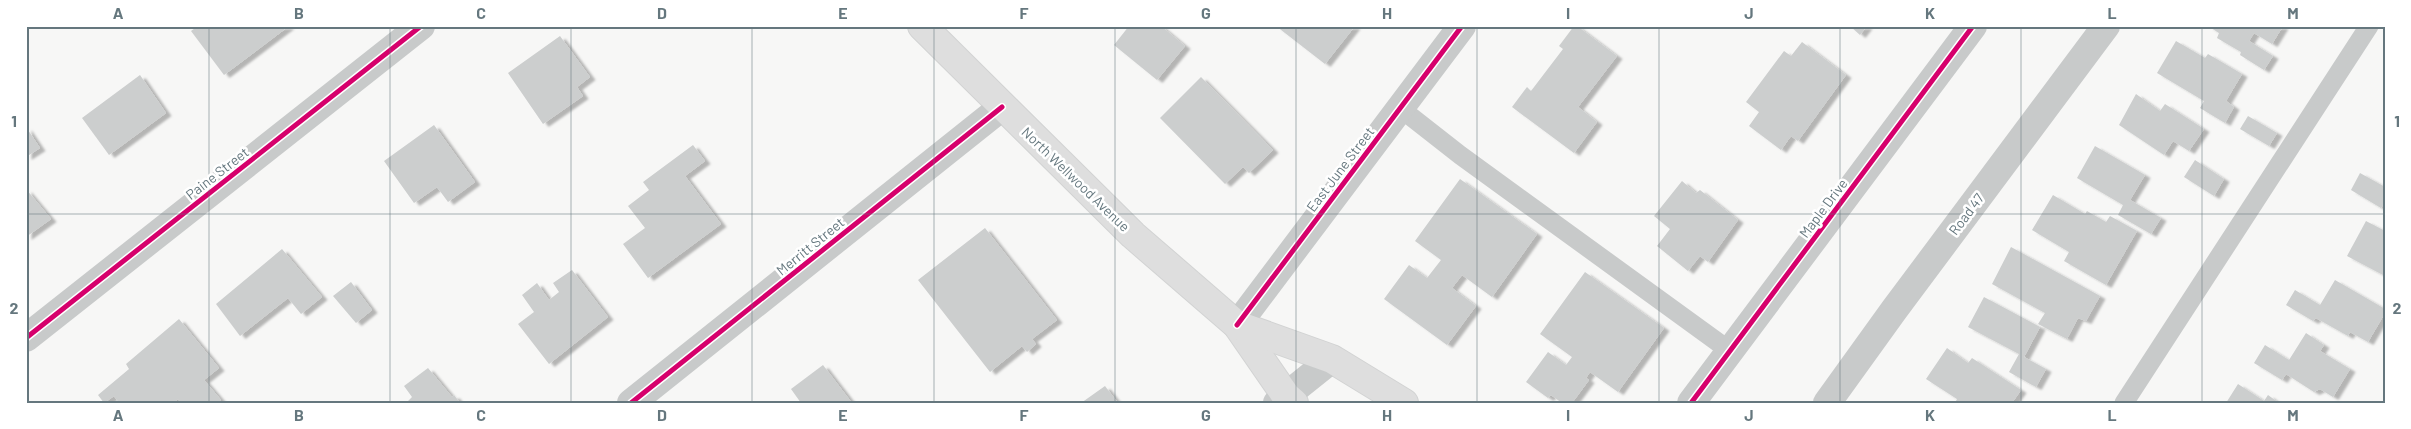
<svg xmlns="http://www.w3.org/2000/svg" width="2411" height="429" viewBox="0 0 2411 429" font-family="Barlow,sans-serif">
  <defs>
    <filter id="shadow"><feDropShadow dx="5.5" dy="3" stdDeviation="1" flood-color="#0004"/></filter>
  </defs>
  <rect width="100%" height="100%" fill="#f7f7f6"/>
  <g fill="#cccece" filter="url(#shadow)">
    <path d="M198,26H289L224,75L191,31Z"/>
    <path d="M1129,26H1161L1185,46L1157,80L1114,45Z"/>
    <path d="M1276,26H1355L1325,64Z"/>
    <path d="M1574,26H1577L1617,56L1578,107L1597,122L1574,153L1512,107L1527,87L1531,91L1563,49L1559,46Z"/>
    <path d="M1850,26H1867L1860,35Z"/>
    <path d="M2208,26H2283L2272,44L2254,33L2249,41L2273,56L2264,70L2240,55L2241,52L2217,38L2219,33Z"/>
    <path d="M560,36L590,77L577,87L583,96L543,124L508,73Z"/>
    <path d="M2176,41L2205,58L2208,54L2242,74L2226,101L2234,107L2225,123L2200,108L2204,101L2157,73Z"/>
    <path d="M1802,42L1846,75L1798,141L1791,136L1781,150L1749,126L1759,112L1746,102L1784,51L1791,56Z"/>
    <path d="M140,75L166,113L109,155L82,118Z"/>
    <path d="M1201,77L1273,150L1249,173L1243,167L1225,184L1160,118Z"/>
    <path d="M2136,94L2160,111L2165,104L2204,129L2189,151L2173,141L2164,155L2119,125Z"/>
    <path d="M2248,116L2277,133L2269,146L2240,129Z"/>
    <path d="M434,125L475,182L448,202L437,187L414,203L384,161Z"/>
    <path d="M26,127L40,148L26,157Z"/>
    <path d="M693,145L705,161L685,176L721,224L648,278L623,244L645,228L628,206L649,190L643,182Z"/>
    <path d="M2095,146L2145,175L2130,200L2161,218L2151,234L2118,215L2123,205L2077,178Z"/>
    <path d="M2195,160L2224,179L2214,196L2184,177Z"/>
    <path d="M2360,173L2385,187V202L2381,208L2351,190Z"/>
    <path d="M1460,179L1537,234L1492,297L1462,275L1452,288L1476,306L1447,345L1384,299L1409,265L1427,278L1441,260L1415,241Z"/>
    <path d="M1682,181L1696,193L1700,190L1738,220L1708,262L1700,256L1688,271L1657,246L1670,229L1654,216Z"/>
    <path d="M26,189L51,219L26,237Z"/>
    <path d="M2053,195L2085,214L2087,211L2106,222L2110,216L2137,231L2106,285L2064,261L2069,252L2032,230Z"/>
    <path d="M2366,221L2385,231V276L2347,256Z"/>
    <path d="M985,228L1057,320L1032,339L1036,344L1027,352L1022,346L990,372L918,280Z"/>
    <path d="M2011,247L2100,296L2086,321L2078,318L2067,339L2038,324L2045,313L1992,284Z"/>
    <path d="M282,249L322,297L301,314L288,298L240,336L216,304Z"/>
    <path d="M572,270L608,317L549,364L518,324L534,312L522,295L537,283L549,300L559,292L553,283Z"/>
    <path d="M1585,272L1664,328L1618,392L1590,372L1586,378L1589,380L1572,403H1562L1551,395L1548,398L1526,382L1548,352L1566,365L1572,357L1540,334Z"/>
    <path d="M2335,280L2385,309V313L2368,342L2350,332L2348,336L2316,318L2313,321L2286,305L2295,290L2320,305Z"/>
    <path d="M351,282L372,310L356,323L333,296Z"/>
    <path d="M1984,297L2040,327L2024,357L2046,369L2036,387L2009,372L2019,354L1968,327Z"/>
    <path d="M179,319L219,368L204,380L221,400L218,403H181L178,399L174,403H119L114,396L104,403L98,395L129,369L126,364Z"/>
    <path d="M2306,333L2324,345L2320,351L2350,369L2333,397L2320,389L2314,392L2286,374L2282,380L2254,363L2265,345L2289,360Z"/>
    <path d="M1947,348L1968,363L1972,358L2021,390L2012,403H1959L1956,401L1957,399L1926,379Z"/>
    <path d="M823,365L852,403H801L791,389Z"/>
    <path d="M428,368L452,397L454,395L460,403H406L412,397L404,386Z"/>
    <path d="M2238,384L2264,401L2268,395L2279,403H2226Z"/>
    <path d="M1105,386L1118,403H1081Z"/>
  </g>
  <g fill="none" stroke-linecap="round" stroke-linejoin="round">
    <defs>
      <g id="secondary">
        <path d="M922,26L1133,235L1237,325L1286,396L1294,403"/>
        <path d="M1237,325L1332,359L1404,403"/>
      </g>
    </defs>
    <use href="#secondary" stroke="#d2d3d3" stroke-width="30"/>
    <g stroke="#c8caca" stroke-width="19">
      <path d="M1400,108L1460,155L1730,351"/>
      <path d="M2124,403L2369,26"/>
    </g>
    <g stroke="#c8caca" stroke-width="28">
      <path d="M1237,325L1462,26"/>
      <path d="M26,338L421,26"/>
      <path d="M631,403L1002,107"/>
      <path d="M1277,403L1332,359"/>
      <path d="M1691,403L1973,26"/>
      <path d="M1827,403L1894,310L2106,26"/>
    </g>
    <use href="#secondary" stroke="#dedede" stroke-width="28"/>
    <defs>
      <g id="cycleway">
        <path d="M1237,325L1462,26"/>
        <path d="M26,338L421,26"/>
        <path d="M631,403L1002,107"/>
        <path d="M1691,403L1973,26"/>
      </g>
    </defs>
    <use href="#cycleway" stroke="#fff" stroke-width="8"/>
    <use href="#cycleway" stroke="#d6006c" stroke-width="5"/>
  </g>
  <path fill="none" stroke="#65777e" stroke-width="1" stroke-opacity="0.55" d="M209,26V403M390,26V403M571,26V403M752,26V403M934,26V403M1115,26V403M1296,26V403M1477,26V403M1659,26V403M1840,26V403M2021,26V403M2202,26V403M26,214H2385"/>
  <g text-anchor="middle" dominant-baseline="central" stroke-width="5" stroke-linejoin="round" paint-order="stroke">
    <g font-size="14" fill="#65777e" stroke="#fff">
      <text transform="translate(1340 169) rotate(-53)">East June Street</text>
      <text transform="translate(217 173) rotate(-38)">Paine Street</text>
      <text transform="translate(1076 179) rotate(44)">North Wellwood Avenue</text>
      <text transform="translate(1823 208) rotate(-53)">Maple Drive</text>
      <text transform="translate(1966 214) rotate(-53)">Road 47</text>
      <text transform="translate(810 246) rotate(-39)">Merritt Street</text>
    </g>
  </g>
  <rect width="2411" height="429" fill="none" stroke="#ffffff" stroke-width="55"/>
  <rect x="28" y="28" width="2356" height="374" fill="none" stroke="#65777e" stroke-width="2"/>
  <g font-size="16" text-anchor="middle" font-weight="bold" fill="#65777e">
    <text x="118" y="19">A</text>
    <text x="299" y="19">B</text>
    <text x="481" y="19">C</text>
    <text x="662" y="19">D</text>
    <text x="843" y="19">E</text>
    <text x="1024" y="19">F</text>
    <text x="1206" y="19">G</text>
    <text x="1387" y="19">H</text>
    <text x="1568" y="19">I</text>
    <text x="1749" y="19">J</text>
    <text x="1930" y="19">K</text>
    <text x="2112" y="19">L</text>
    <text x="2293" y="19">M</text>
    <text x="14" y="127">1</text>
    <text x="2397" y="127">1</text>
    <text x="14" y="314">2</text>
    <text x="2397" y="314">2</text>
    <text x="118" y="421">A</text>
    <text x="299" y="421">B</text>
    <text x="481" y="421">C</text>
    <text x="662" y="421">D</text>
    <text x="843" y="421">E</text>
    <text x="1024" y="421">F</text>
    <text x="1206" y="421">G</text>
    <text x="1387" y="421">H</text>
    <text x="1568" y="421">I</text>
    <text x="1749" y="421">J</text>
    <text x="1930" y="421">K</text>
    <text x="2112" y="421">L</text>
    <text x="2293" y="421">M</text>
  </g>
</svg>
